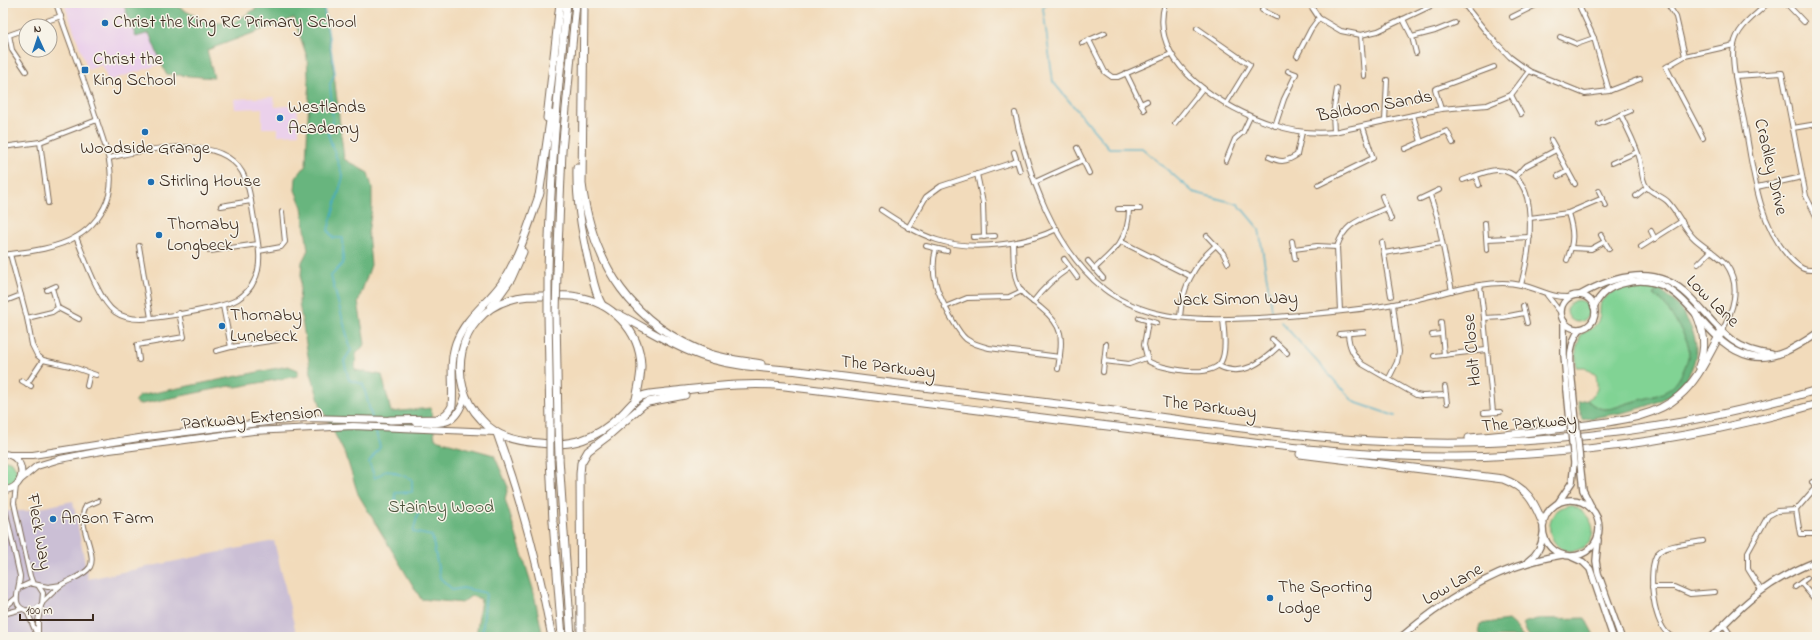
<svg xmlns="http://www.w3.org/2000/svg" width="1820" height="640" viewBox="0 0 1820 640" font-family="'Indie Flower',sans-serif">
  <rect width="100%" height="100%" fill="#f7f3e8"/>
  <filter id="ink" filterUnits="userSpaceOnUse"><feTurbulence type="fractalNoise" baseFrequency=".025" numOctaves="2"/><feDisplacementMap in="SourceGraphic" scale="8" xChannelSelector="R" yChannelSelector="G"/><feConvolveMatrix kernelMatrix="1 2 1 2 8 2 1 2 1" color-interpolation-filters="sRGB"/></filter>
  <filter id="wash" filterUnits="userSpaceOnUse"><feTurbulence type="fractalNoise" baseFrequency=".012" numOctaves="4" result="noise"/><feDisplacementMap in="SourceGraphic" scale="16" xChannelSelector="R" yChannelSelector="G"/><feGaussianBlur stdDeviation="0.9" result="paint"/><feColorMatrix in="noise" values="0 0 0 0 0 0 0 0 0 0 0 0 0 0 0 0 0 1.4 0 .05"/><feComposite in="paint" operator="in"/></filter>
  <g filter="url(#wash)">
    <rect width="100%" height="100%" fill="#f2dbbb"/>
    <g fill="#ebd1eb">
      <path d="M64,3H122L136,37L149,33L162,64L108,81L102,65L88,70Z"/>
      <path d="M274,97L275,107L297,105L299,134L278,135V128H262V108L235,109L234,99Z"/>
    </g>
    <path fill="#cbbfd5" d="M73,501L88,579L274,541L297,637H3V511H26Z"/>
    <g fill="#81d394" stroke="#5e7e59">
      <path d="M1641,286L1660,290L1653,294C1664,302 1670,312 1678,324C1682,332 1688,340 1689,349C1690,359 1680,381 1672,388C1663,395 1643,399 1632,402C1613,407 1604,416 1587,400C1599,391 1598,389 1596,375L1585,367H1576V349L1581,334C1588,331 1597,327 1599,318C1601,313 1599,307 1601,302C1609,289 1627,287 1641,286Z"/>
      <circle cx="1578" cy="311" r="11"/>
      <path d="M3,459L12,462L18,472C17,481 12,486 3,487Z"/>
      <path d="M1569,505C1586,509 1601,528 1588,544C1586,546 1582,548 1580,549C1552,562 1534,513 1569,505Z"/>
    </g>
    <g fill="#68b57e" stroke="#52704e">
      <path d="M123,3H171L208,23H233L257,8V3H323L333,67L344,159L368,173L372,187V208L368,233L371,265L358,302L365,344L356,354L355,370L382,375L391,412L431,408L435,439L494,455L508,487L505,499L533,589L543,637H476L481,599L471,596L462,603L421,599L358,494L346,456L321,407L311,373L299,303L302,262L308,250L302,207L295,190L296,178L306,165L309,95L307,57L294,18L207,50L214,78L166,74L149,33L136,37Z"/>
      <path d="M1660,290C1676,299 1688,318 1694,335C1697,347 1697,356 1692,368C1675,410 1621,412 1582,420L1578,402L1587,400C1604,416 1613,407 1632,402C1643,399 1664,395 1672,387C1680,381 1690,359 1689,349C1688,340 1682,332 1677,324C1670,312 1664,302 1653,294Z"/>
      <path d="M288,366L298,370V376L236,387L230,386L142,404H137L135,400L139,396Z"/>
      <path d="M1585,618L1595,637H1530L1527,633L1523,623L1537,619Z"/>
      <path d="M1508,620L1516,627L1523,637H1483L1478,632L1480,624Z"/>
    </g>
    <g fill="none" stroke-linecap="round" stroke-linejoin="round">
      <g stroke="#44acc4" stroke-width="1.5">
        <path d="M323,3L335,73L330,84L333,123L328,134L343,177L328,230L333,238H343V263L331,276L351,350L344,361L349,380L363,384L372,418"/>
        <path d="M1047,3L1043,8L1053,82L1109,148H1142L1193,192L1238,204L1259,229L1272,310"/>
        <path d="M1281,322L1354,402L1395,416"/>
        <path d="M375,429L380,447L369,462L375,478L387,470L412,479V492L395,493L396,510H419L413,532L432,536L440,578L453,590L463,588L486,593L482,637"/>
      </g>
    </g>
  </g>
  <g filter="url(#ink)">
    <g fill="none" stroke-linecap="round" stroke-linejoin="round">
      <defs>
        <g id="street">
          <path d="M1165,3C1147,64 1226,110 1274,125C1294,132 1314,134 1334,132L1441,109L1487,105L1511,95L1529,71"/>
          <path d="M1265,3L1262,10L1276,17"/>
          <path d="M1309,3L1319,18L1341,31L1361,35L1378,31L1437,3"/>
          <path d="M1463,3L1488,34L1510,57L1529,71L1585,94L1609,91L1640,79"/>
          <path d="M1582,3L1580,8L1594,38L1609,91"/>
          <path d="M1667,3L1676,17L1685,56"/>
          <path d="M1768,3C1756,15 1737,27 1734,45C1730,62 1740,101 1744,120C1753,166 1756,220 1789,257C1798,266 1804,273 1817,269"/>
          <path d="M1786,3L1804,22"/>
          <path d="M1512,17L1540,3"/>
          <path d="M1403,19L1412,37L1435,31L1455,23"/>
          <path d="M33,26L61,16"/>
          <path d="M1197,28L1250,65L1226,104"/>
          <path d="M26,29L9,35L12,50L26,71"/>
          <path d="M1361,35L1364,76"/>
          <path d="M1412,37L1416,53"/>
          <path d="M1560,37L1577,44L1594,38"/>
          <path d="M1089,40L1105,72L1112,77H1118L1171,54"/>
          <path d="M1082,43L1105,33"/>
          <path d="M1297,56L1311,29L1319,18"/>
          <path d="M1126,73L1144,110"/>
          <path d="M1735,76L1782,73L1806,196L1817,218"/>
          <path d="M1511,95L1521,114"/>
          <path d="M1141,104L1147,101"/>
          <path d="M1441,109L1435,89L1494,67"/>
          <path d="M1015,113C1028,174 1054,249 1104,289C1119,301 1138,308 1156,313C1188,322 1242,319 1275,317C1315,314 1355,311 1394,304C1413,300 1432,296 1450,291C1460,289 1470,286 1480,285C1493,283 1508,282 1521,285C1540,289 1550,298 1570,297"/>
          <path d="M1413,115L1421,142L1447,131L1453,143"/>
          <path d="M1621,115C1627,129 1636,144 1640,160C1642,169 1641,178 1646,186C1650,193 1663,196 1668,202C1679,214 1684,229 1695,239C1705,248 1717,254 1726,264C1742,286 1733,311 1721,333"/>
          <path d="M1385,121L1387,80"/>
          <path d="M1175,123L1203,88"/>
          <path d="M1599,124L1630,111"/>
          <path d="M1275,126L1284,99L1296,74L1288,71"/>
          <path d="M1793,128L1817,124"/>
          <path d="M1334,132L1333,114L1337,89"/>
          <path d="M1703,138L1666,67L1685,56L1734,45"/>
          <path d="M1551,140L1575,184"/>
          <path d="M40,142L48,203"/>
          <path d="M3,147L40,142L97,120"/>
          <path d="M1077,148L1089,173"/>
          <path d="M1405,149L1421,142"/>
          <path d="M1014,152L1020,171"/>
          <path d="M1269,157C1281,163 1286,162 1297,155L1302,132"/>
          <path d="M1226,161L1235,139L1243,132L1250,117"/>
          <path d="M1612,163L1637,152"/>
          <path d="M977,174L983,203L984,237"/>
          <path d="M1476,176L1479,185"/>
          <path d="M1516,176L1524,167L1556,150"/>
          <path d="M1558,176L1568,171"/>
          <path d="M1463,180C1472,177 1490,169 1498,170C1544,173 1529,256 1521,285"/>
          <path d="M1035,182L1083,160"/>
          <path d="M1318,185L1373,158L1363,127"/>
          <path d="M1757,187L1802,177"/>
          <path d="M1599,191L1606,206"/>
          <path d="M1430,195L1437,216L1452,291"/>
          <path d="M1382,196L1391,219"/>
          <path d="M1636,196L1647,187"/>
          <path d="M1420,199L1439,190"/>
          <path d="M221,206L251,201"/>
          <path d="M1118,209H1140"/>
          <path d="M881,210C899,222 916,233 937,240C971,251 1025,245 1057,229"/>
          <path d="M1530,218L1568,213L1603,198"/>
          <path d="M1485,223L1487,250"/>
          <path d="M908,228L926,197L941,186L1017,161"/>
          <path d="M1651,231L1655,239"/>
          <path d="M1601,235L1609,249"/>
          <path d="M1207,236L1223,253L1228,263"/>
          <path d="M76,237C84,256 99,301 115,312C122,317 132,319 141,319C159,318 225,308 238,299C244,295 251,288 254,281C264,263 257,238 254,219C251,203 250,186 242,172C220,133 145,149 109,158"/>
          <path d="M973,237L995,236"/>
          <path d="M1487,239L1530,237"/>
          <path d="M1292,241L1295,259"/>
          <path d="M1122,242L1190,276"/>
          <path d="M1382,242L1391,296"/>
          <path d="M1013,243C1014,259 1012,279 1022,292C1027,298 1035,303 1041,308C1066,328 1062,340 1058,369"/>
          <path d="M139,246L151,318"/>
          <path d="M926,246L947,251"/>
          <path d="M1641,247L1682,221"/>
          <path d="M1572,248L1591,249L1604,242"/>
          <path d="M936,249C929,275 938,294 950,316C955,324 959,333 966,339C973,344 981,346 989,348L1060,357"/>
          <path d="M1294,249L1317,246L1337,247"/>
          <path d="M210,251L258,244"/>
          <path d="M259,251L281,247L285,242L282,212"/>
          <path d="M1384,253L1442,243"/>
          <path d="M10,254L27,318L32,345L37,355L43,360L70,366L96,375"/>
          <path d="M3,255C26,252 56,249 76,237C92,228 104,212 109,195C115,169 105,145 97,121C85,81 69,42 56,3"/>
          <path d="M1064,259L1077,277"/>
          <path d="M1567,260C1574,242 1574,232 1568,213"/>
          <path d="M1088,261L1103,278"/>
          <path d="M1698,264L1711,251"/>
          <path d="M1094,269C1115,250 1129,239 1129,209"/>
          <path d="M1480,285L1484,318L1493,412"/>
          <path d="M47,290L56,286"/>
          <path d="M1547,295L1561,313"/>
          <path d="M3,302L21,295"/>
          <path d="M1033,302C1044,287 1054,278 1069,268"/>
          <path d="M223,306L231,347L277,340L276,334"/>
          <path d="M1523,306L1527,323"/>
          <path d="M945,307L967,298L1009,297L1022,291"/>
          <path d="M58,308L79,319"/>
          <path d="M1340,311L1337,247C1345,221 1363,219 1386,208"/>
          <path d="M1180,317C1182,288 1194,264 1216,245"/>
          <path d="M27,318L52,312L58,308L52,288"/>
          <path d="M1139,318L1157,323"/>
          <path d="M1484,318L1504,317L1524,313"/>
          <path d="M1148,322L1144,345L1148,361C1161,369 1211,379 1221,362C1227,351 1224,331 1223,319"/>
          <path d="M1441,322L1444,355"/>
          <path d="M1339,334L1364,332"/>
          <path d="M1348,334C1349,347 1353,355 1362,364L1416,395L1422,396L1446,395"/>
          <path d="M1432,335L1441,334"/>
          <path d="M1272,339L1287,353"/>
          <path d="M216,351L231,347"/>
          <path d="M1434,356L1486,350"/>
          <path d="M139,360L137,345L184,337L179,313"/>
          <path d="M1104,361L1129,364L1146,358"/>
          <path d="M1219,366C1242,378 1262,362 1279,346"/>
          <path d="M1103,372L1106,344"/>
          <path d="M1389,378L1397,362L1399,352L1393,304"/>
          <path d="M22,381L31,386"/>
          <path d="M27,384L43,360"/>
          <path d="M87,386L90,373"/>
          <path d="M1445,387L1447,403"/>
          <path d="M1484,413L1500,412"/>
          <path d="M1812,482L1817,491"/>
          <path d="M16,486L14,503L30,576L33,584"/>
          <path d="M3,500L20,576C20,588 10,605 25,610C32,612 37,609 42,604L43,593L38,585L30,583L19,588"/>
          <path d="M1796,510L1815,488"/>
          <path d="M1801,583L1817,602"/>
          <path d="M38,585L48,587L61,585"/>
          <path d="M1652,587H1674L1690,594L1715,592"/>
          <path d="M1795,587L1807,578"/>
          <path d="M1761,590L1748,569V552L1768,516L1777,511L1796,510L1800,534H1817"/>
          <path d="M43,602C49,596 55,590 61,585C70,579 84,576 90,567C98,553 75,523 86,506L98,501"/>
          <path d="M3,609L16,598"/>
          <path d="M27,611L37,635"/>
          <path d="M3,614L22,609"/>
          <path d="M1724,625L1732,637"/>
          <path d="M38,637V621L41,606"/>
          <path d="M1673,637C1653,631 1646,567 1658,553C1664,545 1693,543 1703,541"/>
        </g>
        <g id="secondary">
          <path d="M1580,295C1615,275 1657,264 1689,296C1717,324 1728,350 1771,354"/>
          <circle cx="1578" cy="312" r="17"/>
          <path d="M1594,307C1600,294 1608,288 1621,284C1686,264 1698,344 1750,356C1774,362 1798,346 1817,333"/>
          <path d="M1564,322V355L1567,390"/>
          <path d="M1573,390C1571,369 1566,347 1580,329"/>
          <path d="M1580,463L1583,490L1591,506"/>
          <circle cx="1571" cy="528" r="28"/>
          <path d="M1558,503L1572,482L1574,463"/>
          <path d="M1598,540L1596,561L1598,573L1621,637"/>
          <path d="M1572,557L1583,562L1590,569L1613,637"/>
          <path d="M1528,561C1537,555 1542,545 1543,534"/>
          <path d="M1401,637C1447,598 1502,564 1562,555"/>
          <path d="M1712,637C1745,601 1771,579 1817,561"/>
        </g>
        <g id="primary">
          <path d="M415,422C443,424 456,427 465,396"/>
          <path d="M3,454C27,454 28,490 3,490"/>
          <path d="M10,455H33L139,438L267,422L305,418L393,420"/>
          <path d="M20,480L37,466L60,459L102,451L253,431L353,426L495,432"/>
        </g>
        <g id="highway">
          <path d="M584,3L582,184C592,264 633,326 710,354C726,359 744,361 761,364"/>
          <path d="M547,118L560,3"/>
          <path d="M577,168C576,202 582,234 590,267C593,280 595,293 602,305"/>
          <path d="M539,196L551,114"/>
          <path d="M548,272C550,182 557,93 567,3"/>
          <path d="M557,273L562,151L576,3"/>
          <path d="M491,307L511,279L523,252"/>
          <path d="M1696,313C1704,331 1707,347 1699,366"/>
          <path d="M548,314L550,426"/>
          <path d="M556,314L558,425"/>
          <path d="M618,314C642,326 665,341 689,351C724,366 761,368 798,371C901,385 1003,397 1106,410C1201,422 1297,438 1393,442C1536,448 1680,430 1817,390"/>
          <path d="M636,399C638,389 641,377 641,366C640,330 611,302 577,297C569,295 560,296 553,296C538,296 523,295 509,300C457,316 445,382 481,419C485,424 491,429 496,432C509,440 525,442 539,443C572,447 596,439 620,416C627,410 634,399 642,396C652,392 665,393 676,391C713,387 748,382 785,386C918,402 1051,420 1185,435C1275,445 1365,458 1456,457C1578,455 1700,438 1817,404"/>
          <path d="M390,420L438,419C445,416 449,413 452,406C454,385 449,363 456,343C465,318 487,304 502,283C520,256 529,223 540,193"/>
          <path d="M497,433C521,499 539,568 552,637"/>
          <path d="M1469,438C1506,436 1542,431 1578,426C1612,421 1653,419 1679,396C1699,379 1708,355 1721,333"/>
          <path d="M1300,454L1503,479C1527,488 1534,501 1543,524"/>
          <path d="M550,458L553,522L562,637"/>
          <path d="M559,458L571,637"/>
          <path d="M581,637L580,474L581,463L588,451L608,436L643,405L648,402L685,395"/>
        </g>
      </defs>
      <use href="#street" stroke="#7b6855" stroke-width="6"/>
      <use href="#secondary" stroke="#7b6855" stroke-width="8"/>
      <use href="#primary" stroke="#7b6855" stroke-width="8"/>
      <use href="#highway" stroke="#7b6855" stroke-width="9"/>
      <use href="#street" stroke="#fff" stroke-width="4"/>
      <use href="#secondary" stroke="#fff" stroke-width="5.5"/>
      <use href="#primary" stroke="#fff" stroke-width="6"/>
      <use href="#highway" stroke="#fff" stroke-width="7"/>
      <defs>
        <g id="secondary-bridge">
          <path d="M1567,390L1574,463"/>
          <path d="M1573,390L1580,463"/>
        </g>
        <g id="highway-bridge">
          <path d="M548,314V272"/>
          <path d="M556,314L557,273"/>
          <path d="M558,425L559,458"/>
          <path d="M550,426V458"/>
        </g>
      </defs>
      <use href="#secondary-bridge" stroke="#7b6855" stroke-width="8" stroke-linecap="butt"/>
      <use href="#highway-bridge" stroke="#7b6855" stroke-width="9" stroke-linecap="butt"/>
      <use href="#secondary-bridge" stroke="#fff" stroke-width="5.5"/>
      <use href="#highway-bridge" stroke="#fff" stroke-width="7"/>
    </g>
  </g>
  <g fill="#1f6fb2" stroke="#f7f3e8" stroke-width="1.5">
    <circle cx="105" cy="23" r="4"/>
    <rect x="81" y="66" width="8" height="8" rx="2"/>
    <circle cx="280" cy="118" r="4"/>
    <circle cx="145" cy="132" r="4"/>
    <circle cx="151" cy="182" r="4"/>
    <circle cx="159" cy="235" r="4"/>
    <circle cx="222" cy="326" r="4"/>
    <circle cx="53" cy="519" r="4"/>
    <circle cx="1270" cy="598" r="4"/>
  </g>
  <g text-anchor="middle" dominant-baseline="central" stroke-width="3" stroke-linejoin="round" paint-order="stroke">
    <g font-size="18" fill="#3b2a1e" stroke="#f7f3e8" text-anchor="start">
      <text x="113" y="23">Christ the King RC Primary School</text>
      <text x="93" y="60">Christ the<tspan x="93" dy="21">King School</tspan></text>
      <text x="288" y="108">Westlands<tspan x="288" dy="21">Academy</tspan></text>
      <text x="145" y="149" text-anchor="middle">Woodside Grange</text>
      <text x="159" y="182">Stirling House</text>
      <text x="167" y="225">Thornaby<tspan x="167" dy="21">Longbeck</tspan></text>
      <text x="230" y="316">Thornaby<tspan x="230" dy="21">Lunebeck</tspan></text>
      <text x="61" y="519">Anson Farm</text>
      <text x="1278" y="588">The Sporting<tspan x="1278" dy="21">Lodge</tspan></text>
    </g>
    <g font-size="18" fill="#3b2a1e" stroke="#f7f3e8">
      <text transform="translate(1375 107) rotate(-10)">Baldoon Sands</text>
      <text transform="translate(1770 167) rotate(77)">Cradley Drive</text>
      <text transform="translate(1236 300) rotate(-1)">Jack Simon Way</text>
      <text transform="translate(1712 302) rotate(44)">Low Lane</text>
      <text transform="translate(1473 350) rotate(-95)">Holt Close</text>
      <text transform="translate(888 368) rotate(7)">The Parkway</text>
      <text transform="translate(1209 408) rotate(7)">The Parkway</text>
      <text transform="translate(252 419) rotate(-5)">Parkway Extension</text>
      <text transform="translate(1529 424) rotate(-4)">The Parkway</text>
      <text transform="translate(38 532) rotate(80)">Fleck Way</text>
      <text transform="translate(1453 585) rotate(-30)">Low Lane</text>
    </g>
    <g font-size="18" fill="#4c543c" stroke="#f7f3e8">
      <text x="441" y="508">Stainby Wood</text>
    </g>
  </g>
  <rect width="1820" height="640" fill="none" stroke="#f7f3e8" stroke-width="16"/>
  <g transform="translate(38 38) rotate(357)"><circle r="19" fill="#f7f3e8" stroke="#aca397"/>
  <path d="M0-3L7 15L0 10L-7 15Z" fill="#1f6fb2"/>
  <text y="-6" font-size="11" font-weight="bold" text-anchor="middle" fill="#3b2a1e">N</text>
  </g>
  <path d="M20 614v6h73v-6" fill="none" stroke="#3b2a1e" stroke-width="2"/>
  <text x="26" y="614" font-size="12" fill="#3b2a1e" stroke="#f7f3e8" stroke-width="3" paint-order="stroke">100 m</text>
</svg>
